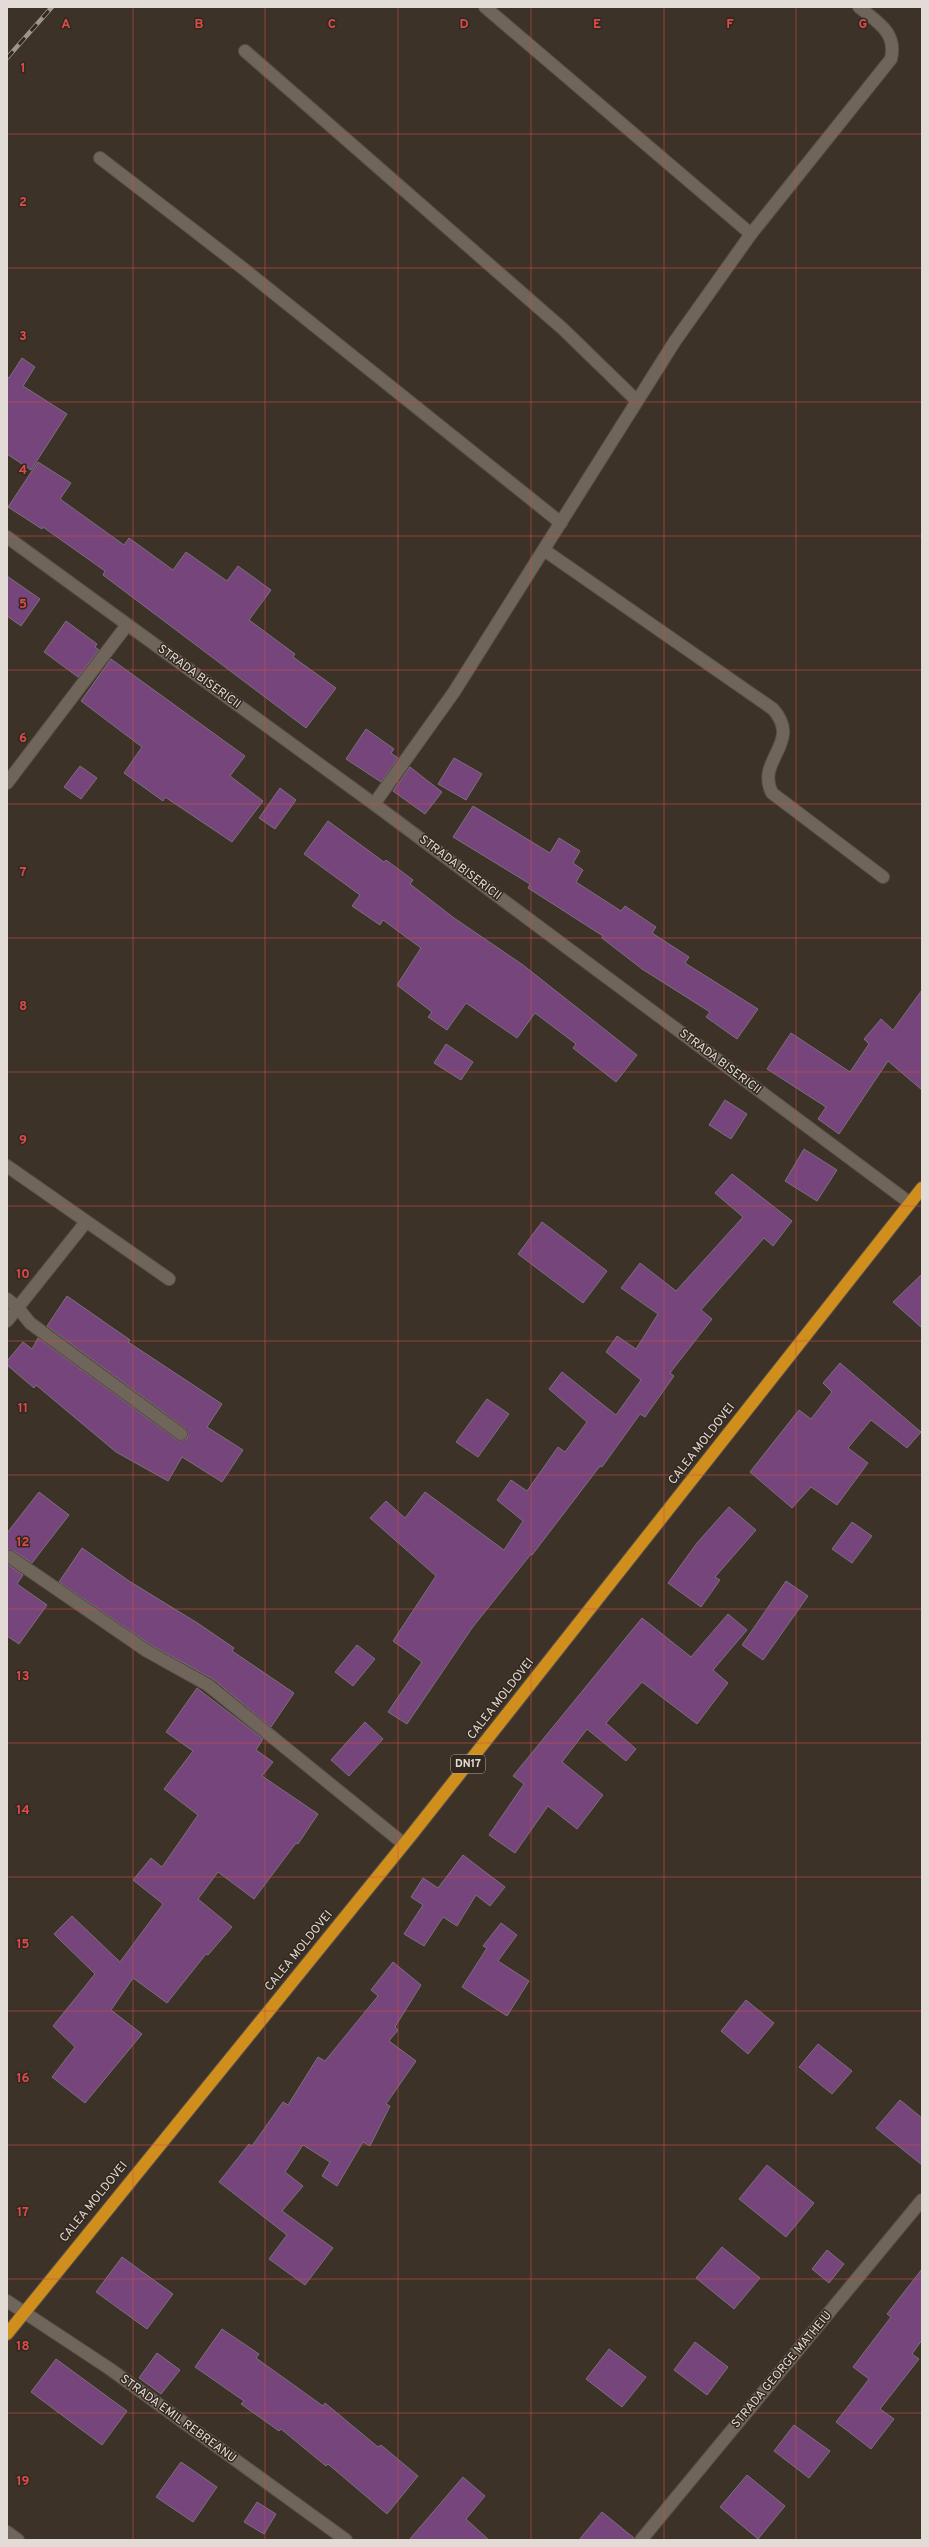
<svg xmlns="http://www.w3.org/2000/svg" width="929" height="2547" viewBox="0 0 929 2547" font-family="Overpass,sans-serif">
  <rect width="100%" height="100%" fill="#3c3228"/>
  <g fill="#76457b" stroke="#7b707c">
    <path d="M22,358L35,367L23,386L67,414L31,470L7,454V376L9,378Z"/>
    <path d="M38,462L71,483L60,499L124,545L129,538L173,570L186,552L227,581L238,566L271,590L249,620L295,654L293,657L336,688L306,728L103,575L105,571L43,527L42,529L8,507Z"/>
    <path d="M7,576L40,599L21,626L7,616Z"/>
    <path d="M66,621L97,644L95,647L99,650L78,677L44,652Z"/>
    <path d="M111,659L245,756L230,776L263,801L232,842L165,797L163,801L124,773L142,747L81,701Z"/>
    <path d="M366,729L394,749L391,753L398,758L381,782L346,759Z"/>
    <path d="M454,758L482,774L466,800L438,784Z"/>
    <path d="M80,766L97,778L81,799L64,787Z"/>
    <path d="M410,767L442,792L425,814L393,791Z"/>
    <path d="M280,788L296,800L275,829L259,818Z"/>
    <path d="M473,806L550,853L559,838L580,851L573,863L583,870L576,882L621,911L625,906L656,927L652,933L689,957L685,963L758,1009L737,1039L706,1017L710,1012L642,969L602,938L603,936L528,888L530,884L453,837Z"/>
    <path d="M328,821L384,862L386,860L413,880L410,884L454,918L523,965L637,1055L616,1082L573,1048L576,1044L535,1013L517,1038L466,1003L447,1030L428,1017L432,1012L397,985L421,948L383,920L380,925L352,906L360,895L304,854Z"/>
    <path d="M922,990V1090L888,1061L839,1134L818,1119L826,1107L767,1069L791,1033L850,1072L869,1044L864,1039L881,1019L893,1030Z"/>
    <path d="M446,1044L473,1062L461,1080L434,1063Z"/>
    <path d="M725,1100L747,1114L731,1139L709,1125Z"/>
    <path d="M804,1149L837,1170L817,1201L785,1181Z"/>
    <path d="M732,1174L792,1221L773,1246L764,1238L701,1310L712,1319L670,1373L674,1376L645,1417L640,1414L602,1467L600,1466L532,1555L531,1554L472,1628L407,1724L388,1712L422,1662L393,1641L436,1576L370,1518L386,1501L405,1518L425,1492L504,1550L523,1521L497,1500L511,1480L527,1491L558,1447L565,1452L587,1422L549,1389L562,1372L616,1415L641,1380L606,1352L617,1336L636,1349L658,1314L621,1288L640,1263L676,1291L743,1217L715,1193Z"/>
    <path d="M542,1222L607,1271L583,1303L518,1254Z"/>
    <path d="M922,1274V1328L893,1302Z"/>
    <path d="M67,1296L130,1340L128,1342L222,1404L207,1427L243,1450L222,1482L182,1457L168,1481L116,1452L36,1385L34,1388L7,1365V1361L23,1342L32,1349L38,1338L177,1440L181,1441L187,1439L188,1434L185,1428L47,1326Z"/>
    <path d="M840,1363L921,1432L907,1448L871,1420L848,1448L868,1463L837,1505L811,1487L792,1508L750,1472L799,1410L811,1419L832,1392L823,1383Z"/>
    <path d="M487,1399L509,1414L478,1457L456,1442Z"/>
    <path d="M39,1492L69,1515L32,1563L14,1551L7,1550V1533Z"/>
    <path d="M729,1507L756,1530L715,1577L720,1580L701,1607L668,1583L697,1543Z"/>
    <path d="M852,1522L872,1536L852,1563L832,1549Z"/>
    <path d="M82,1548L129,1581L199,1624L234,1648L232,1651L294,1693L271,1727L213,1679L151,1645L59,1582Z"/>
    <path d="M7,1564L23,1575L17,1584L47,1605L19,1644L7,1636Z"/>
    <path d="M786,1581L808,1596L763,1660L742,1645Z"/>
    <path d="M728,1614L747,1630L713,1670L728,1683L697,1724L642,1682L606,1723L636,1749L626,1761L587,1729L562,1762L603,1795L577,1829L548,1806L515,1853L489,1835L524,1784L513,1776L642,1618L691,1657Z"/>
    <path d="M357,1645L375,1659L353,1686L335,1672Z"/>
    <path d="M197,1688L263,1739L256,1750L273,1762L262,1776L318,1814L298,1844L296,1843L254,1899L218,1872L198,1899L232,1927L208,1955L206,1954L167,2003L133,1978L111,2010L142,2034L85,2103L52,2077L75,2047L53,2026L95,1974L54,1934L72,1916L120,1962L163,1904L133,1880L151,1858L162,1867L198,1815L164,1789L193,1751L166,1732Z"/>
    <path d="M365,1722L383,1739L349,1776L331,1760Z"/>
    <path d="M463,1855L505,1887L490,1906L476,1895L457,1926L443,1917L424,1946L404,1934L423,1905L411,1897L423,1878L438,1888Z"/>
    <path d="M501,1923L517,1935L498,1961L529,1981L507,2016L462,1987L487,1948L483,1946Z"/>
    <path d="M393,1962L421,1985L395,2027L398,2030L389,2041L416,2061L386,2104L390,2106L370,2146L363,2142L337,2186L322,2176L330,2162L303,2145L285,2172L303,2186L282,2211L333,2248L305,2285L269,2259L287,2235L219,2182L249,2144L252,2146L283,2102L288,2105L318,2057L325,2061L378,1996L371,1990Z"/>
    <path d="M746,2000L774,2023L748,2054L721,2031Z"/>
    <path d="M818,2044L852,2071L832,2094L799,2067Z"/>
    <path d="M900,2100L922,2118V2165L876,2128Z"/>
    <path d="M767,2165L814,2203L786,2237L739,2199Z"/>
    <path d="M722,2247L760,2278L734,2309L696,2278Z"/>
    <path d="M827,2250L844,2264L829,2283L812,2269Z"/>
    <path d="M122,2257L173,2294L147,2329L96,2292Z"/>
    <path d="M922,2269V2340L912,2354L919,2359L880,2409L894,2419L871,2449L836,2422L869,2379L853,2367L891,2317L887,2314Z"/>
    <path d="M222,2329L259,2354L256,2358L323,2406L325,2403L378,2447L381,2445L418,2476L387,2514L328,2464L326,2466L281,2429L279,2431L241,2404L244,2401L195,2367Z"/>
    <path d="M695,2342L728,2367L707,2395L674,2370Z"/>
    <path d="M609,2349L646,2377L622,2407L586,2379Z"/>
    <path d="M157,2353L180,2370L161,2394L139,2378Z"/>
    <path d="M56,2359L127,2411L102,2445L31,2392Z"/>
    <path d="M794,2425L830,2451L809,2478L774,2451Z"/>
    <path d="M181,2462L217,2487L193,2522L156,2497Z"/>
    <path d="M747,2475L785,2506L758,2539L720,2507Z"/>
    <path d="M463,2477L485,2496L466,2519L489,2540H409Z"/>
    <path d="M257,2502L276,2514L264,2534L244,2522Z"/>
    <path d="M602,2512L634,2538V2540H579Z"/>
  </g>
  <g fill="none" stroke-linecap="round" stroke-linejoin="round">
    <defs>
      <g id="street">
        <path d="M485,7L751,234"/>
        <path d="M245,51L563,329L636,400"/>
        <path d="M100,158L240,266L561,523"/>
        <path d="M7,537L374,804L910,1203"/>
        <path d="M544,550L773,709C803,743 755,760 772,793L883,877"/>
        <path d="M7,783L127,625"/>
        <path d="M374,804L454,692L675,341L751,234L891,59C897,32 878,23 859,7"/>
        <path d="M7,1166L169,1279"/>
        <path d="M7,1299L18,1308L30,1323L181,1434"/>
        <path d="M7,1321L86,1222"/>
        <path d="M10,1557L147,1651L208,1685L404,1844"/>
        <path d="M7,2301L110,2369L346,2540"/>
        <path d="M7,2532L18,2540"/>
        <path d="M641,2540L922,2200"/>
      </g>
      <path id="highway" d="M7,2334L413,1833L922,1188"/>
    </defs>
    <use href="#street" stroke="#595048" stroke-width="14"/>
    <use href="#highway" stroke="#595048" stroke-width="14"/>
    <use href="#street" stroke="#70655a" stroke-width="12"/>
    <use href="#highway" stroke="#d08f1d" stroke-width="12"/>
    <defs>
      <path id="rail" d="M7,58L52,7"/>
    </defs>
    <use href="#rail" stroke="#9e968e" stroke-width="4.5"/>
    <use href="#rail" stroke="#32281f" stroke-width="3" stroke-dasharray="9" stroke-linecap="butt"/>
  </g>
  <path fill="none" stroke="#d94c4b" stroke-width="1" stroke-opacity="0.55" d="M133,7V2540M265,7V2540M398,7V2540M531,7V2540M664,7V2540M796,7V2540M7,134H922M7,268H922M7,402H922M7,536H922M7,670H922M7,804H922M7,938H922M7,1072H922M7,1206H922M7,1341H922M7,1475H922M7,1609H922M7,1743H922M7,1877H922M7,2011H922M7,2145H922M7,2279H922M7,2413H922"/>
  <g text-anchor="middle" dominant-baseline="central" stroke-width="3" stroke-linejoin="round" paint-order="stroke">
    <rect fill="#32281f" stroke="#aea69f" stroke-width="1" x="451" y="1755" width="34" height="18" rx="3"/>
    <g font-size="11" font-weight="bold" fill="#e3dcd6">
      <text x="468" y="1764">DN17</text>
    </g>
    <g font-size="12" fill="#e3dcd6" stroke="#32281f">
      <text transform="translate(199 677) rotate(36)">STRADA BISERICII</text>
      <text transform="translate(460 868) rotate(37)">STRADA BISERICII</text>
      <text transform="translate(720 1062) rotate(37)">STRADA BISERICII</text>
      <text transform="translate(702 1444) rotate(-52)">CALEA MOLDOVEI</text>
      <text transform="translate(501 1699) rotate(-52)">CALEA MOLDOVEI</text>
      <text transform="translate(299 1951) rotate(-51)">CALEA MOLDOVEI</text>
      <text transform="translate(94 2202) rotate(-51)">CALEA MOLDOVEI</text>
      <text transform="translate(782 2370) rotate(-50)">STRADA GEORGE MATHEIU</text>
      <text transform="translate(178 2419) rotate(36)">STRADA EMIL REBREANU</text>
    </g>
  </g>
  <g font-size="13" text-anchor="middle" font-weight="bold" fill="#d94c4b" stroke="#32281f" stroke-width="3" stroke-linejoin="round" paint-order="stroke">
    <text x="66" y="28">A</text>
    <text x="199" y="28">B</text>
    <text x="332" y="28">C</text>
    <text x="464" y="28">D</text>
    <text x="597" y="28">E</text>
    <text x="730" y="28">F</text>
    <text x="863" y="28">G</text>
    <text x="23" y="72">1</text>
    <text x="23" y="206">2</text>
    <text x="23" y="340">3</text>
    <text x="23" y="474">4</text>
    <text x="23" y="608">5</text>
    <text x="23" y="742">6</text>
    <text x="23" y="876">7</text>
    <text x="23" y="1010">8</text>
    <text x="23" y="1144">9</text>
    <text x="23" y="1278">10</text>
    <text x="23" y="1412">11</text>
    <text x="23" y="1546">12</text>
    <text x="23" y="1680">13</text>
    <text x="23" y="1814">14</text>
    <text x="23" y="1948">15</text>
    <text x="23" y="2082">16</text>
    <text x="23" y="2216">17</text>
    <text x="23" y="2350">18</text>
    <text x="23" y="2485">19</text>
  </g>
  <rect width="929" height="2547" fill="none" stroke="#e3dcd6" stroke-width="16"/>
</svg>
